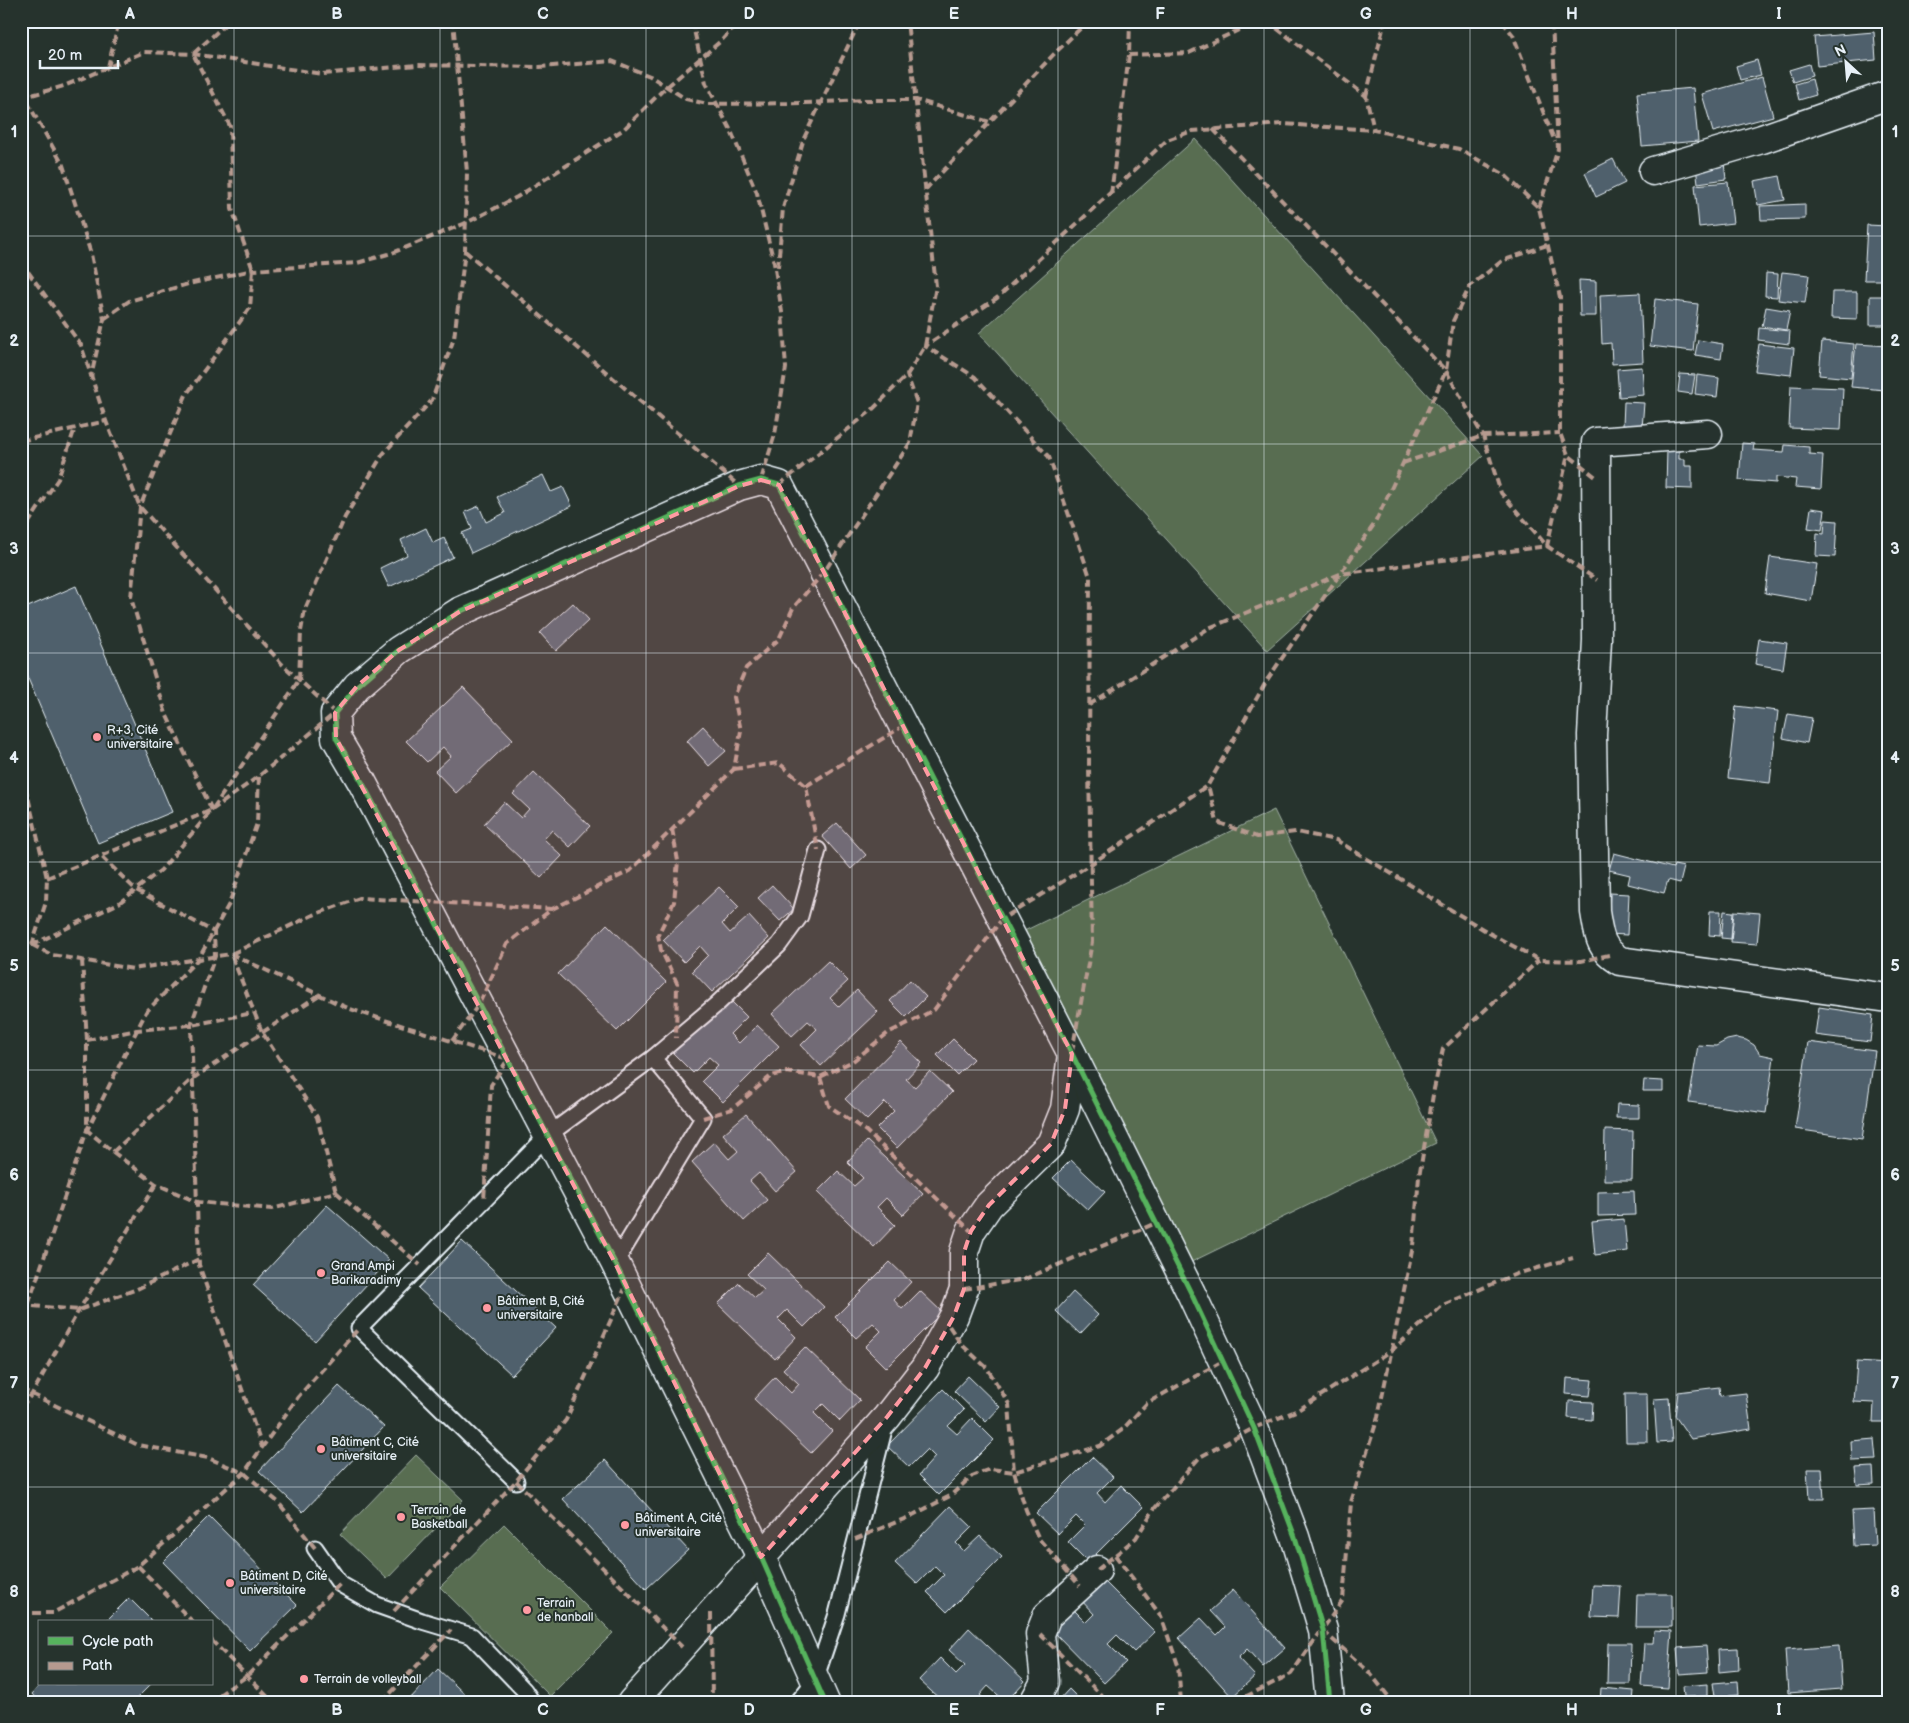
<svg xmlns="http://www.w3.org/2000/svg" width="1909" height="1723" viewBox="0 0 1909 1723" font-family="'Balsamiq Sans',sans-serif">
  <rect width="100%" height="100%" fill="#26332d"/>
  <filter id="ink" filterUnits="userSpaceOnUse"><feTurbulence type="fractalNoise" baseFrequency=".02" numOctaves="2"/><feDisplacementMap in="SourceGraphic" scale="10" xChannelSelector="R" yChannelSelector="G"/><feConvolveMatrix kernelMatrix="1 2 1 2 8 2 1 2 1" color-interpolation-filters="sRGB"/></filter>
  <g filter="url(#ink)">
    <g fill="#586d51" stroke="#a0afa4">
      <path d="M1195,139L1483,456L1267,650L979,333Z"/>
      <path d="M1274,810L1436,1143L1181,1267L1020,933Z"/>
      <path d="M416,1455L463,1500L387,1579L340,1534Z"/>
      <path d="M504,1524L613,1633L550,1696L440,1587Z"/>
    </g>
    <g fill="#50606c" stroke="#e8f1f8">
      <path d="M1874,32L1876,60L1817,66L1814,37Z"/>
      <path d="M1757,60L1761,75L1740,80L1736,66Z"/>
      <path d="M1809,64L1812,76L1793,82L1789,70Z"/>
      <path d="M1762,77L1773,116L1713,132L1702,94Z"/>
      <path d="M1812,79L1816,95L1799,100L1795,84Z"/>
      <path d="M1693,88L1698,141L1642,146L1637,93Z"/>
      <path d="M1613,159L1625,183L1596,197L1585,173Z"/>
      <path d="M1724,163L1726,179L1698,183L1696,167Z"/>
      <path d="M1780,176L1785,200L1758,205L1754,181Z"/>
      <path d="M1728,182L1733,223L1699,227L1695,185Z"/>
      <path d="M1805,204V219L1761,220L1760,206Z"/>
      <path d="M1867,225L1888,226V280H1864Z"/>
      <path d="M1782,272L1809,275L1805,303L1778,300Z"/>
      <path d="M1766,273L1778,274L1777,297L1765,296Z"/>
      <path d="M1579,280L1596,281V316H1580Z"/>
      <path d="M1832,292H1857V319L1831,318Z"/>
      <path d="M1640,293L1643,362L1612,364L1611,343L1602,344L1600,295Z"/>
      <rect x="1870" y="296" width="18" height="29"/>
      <path d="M1655,299L1698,304L1693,351L1650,346Z"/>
      <path d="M1766,307L1790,311L1786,330L1762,326Z"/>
      <path d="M1759,328L1790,331L1789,344L1758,340Z"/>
      <path d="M1698,340L1723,344L1721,359L1695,355Z"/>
      <path d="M1822,341L1854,344L1851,378L1819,375Z"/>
      <path d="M1759,344L1794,348L1791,375L1755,371Z"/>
      <path d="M1856,344L1888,346L1885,390L1851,387Z"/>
      <path d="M1642,367L1644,395L1619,397L1617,369Z"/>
      <path d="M1680,374L1695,375L1692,394L1678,392Z"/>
      <path d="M1697,375L1719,378L1717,397L1695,394Z"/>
      <path d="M1791,386L1843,388L1841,430L1789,428Z"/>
      <path d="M1624,402L1644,403L1642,428L1623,426Z"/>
      <path d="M1742,443L1754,444L1753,450L1784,452L1785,445L1809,447V454L1823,455L1821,489L1795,487L1796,479L1776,477V483L1739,480Z"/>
      <path d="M1667,449H1679V459H1685V466H1692V489L1666,488Z"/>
      <path d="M543,475L551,492L563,487L572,506L471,553L462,533L472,529L465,512L479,506L486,522L505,513L497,497Z"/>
      <path d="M1811,508L1825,510L1822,530L1808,528Z"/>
      <path d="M1825,520L1837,521L1835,557L1816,556L1817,533L1824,534Z"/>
      <path d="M426,528L433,543L444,538L453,557L389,587L380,568L407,555L401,540Z"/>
      <path d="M1770,557L1817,564L1811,601L1765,593Z"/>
      <path d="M76,586L172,812L98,843L21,662V610Z"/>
      <path d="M573,603L589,620L556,651L540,633Z"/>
      <path d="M1759,639L1787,643L1783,669L1755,664Z"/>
      <path d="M463,687L513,739L456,793L435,771L451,756L443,747L427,762L406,741Z"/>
      <path d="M1736,706L1778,711L1770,783L1728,778Z"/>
      <path d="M1788,714L1812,718L1807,743L1783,738Z"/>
      <path d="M703,726L726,751L709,766L687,741Z"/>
      <path d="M534,772L590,826L570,847L552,830L544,839L562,856L541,878L484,824L504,802L521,818L529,809L513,794Z"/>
      <path d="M837,823L866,855L851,869L822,836Z"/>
      <path d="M1614,853L1673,868L1674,865L1684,867L1680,883L1668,880L1664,893L1628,884L1630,875L1609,870Z"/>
      <path d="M772,885L794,909L780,921L758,898Z"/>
      <path d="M719,887L739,907L722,924L730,933L749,916L769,938L712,992L692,971L708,955L700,946L684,962L663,940Z"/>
      <path d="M1610,893L1629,894L1627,935L1608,934Z"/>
      <path d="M1710,911H1721L1720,936L1709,935Z"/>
      <path d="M1724,911L1733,912L1731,939L1721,938Z"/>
      <path d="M1734,911L1760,913L1757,944L1731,942Z"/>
      <path d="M607,924L666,982L617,1031L558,974Z"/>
      <path d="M828,961L848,981L830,998L839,1007L857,990L878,1012L821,1066L801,1045L817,1029L808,1021L792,1036L772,1014Z"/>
      <path d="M910,980L926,997L906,1017L890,1001Z"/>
      <path d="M727,997L747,1017L730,1034L739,1043L757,1025L779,1046L723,1102L702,1081L718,1065L709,1057L693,1073L672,1052Z"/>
      <path d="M1819,1007L1873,1015L1870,1042L1815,1035Z"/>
      <path d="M1737,1038L1746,1040L1754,1045L1760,1054L1774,1057L1766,1113L1689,1102L1698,1045L1716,1046L1727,1040Z"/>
      <path d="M953,1039L973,1059L957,1075L937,1055Z"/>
      <path d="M901,1042L921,1063L906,1079L915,1087L930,1071L952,1092L897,1148L877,1128L894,1111L885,1102L867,1120L845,1099Z"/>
      <path d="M1808,1042L1875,1051L1862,1139L1795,1129Z"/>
      <path d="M1644,1080L1663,1081V1091H1643Z"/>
      <path d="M1617,1104L1639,1105V1118H1616Z"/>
      <path d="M746,1114L797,1172L775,1191L759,1173L750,1181L767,1200L744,1221L692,1162L714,1142L729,1159L738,1151L723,1134Z"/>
      <path d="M1605,1130L1633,1131L1632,1180H1604Z"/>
      <path d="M867,1141L923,1194L903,1215L886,1198L877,1207L895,1225L874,1247L817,1192L838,1171L854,1186L863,1178L847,1162Z"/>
      <path d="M1071,1160L1105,1192L1088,1210L1053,1178Z"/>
      <path d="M1634,1191L1635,1215L1598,1216V1192Z"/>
      <path d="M327,1205L389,1260L315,1341L253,1285Z"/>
      <path d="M1624,1219L1627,1251L1595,1255L1592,1222Z"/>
      <path d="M462,1241L556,1328L512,1375L418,1288Z"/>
      <path d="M768,1253L824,1307L804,1327L787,1310L778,1319L796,1337L775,1359L718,1304L739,1283L755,1298L764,1290L747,1274Z"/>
      <path d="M890,1262L911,1282L894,1300L902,1309L920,1291L942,1312L886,1368L865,1347L881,1331L873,1323L856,1338L835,1317Z"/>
      <path d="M1073,1292L1098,1315L1080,1334L1056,1311Z"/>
      <path d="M805,1347L860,1400L840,1421L823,1404L814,1413L832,1431L811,1453L754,1399L775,1377L791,1393L799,1384L783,1369Z"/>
      <path d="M1857,1362L1888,1364V1422H1873L1874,1403L1854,1402Z"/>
      <path d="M968,1376L1000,1407L986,1422L954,1391Z"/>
      <path d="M1567,1378L1592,1380L1590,1396L1566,1394Z"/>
      <path d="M339,1386L384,1427L303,1512L259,1471Z"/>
      <path d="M1719,1387L1720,1396L1746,1393L1751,1429L1691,1439L1675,1416L1678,1392Z"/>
      <path d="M943,1389L964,1410L948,1426L957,1434L972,1418L994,1440L939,1495L919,1475L935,1457L927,1449L909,1467L887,1446Z"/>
      <path d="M1625,1394H1647L1648,1442H1626Z"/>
      <path d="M1669,1398L1672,1442L1657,1443L1654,1399Z"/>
      <path d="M1569,1401L1593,1402L1592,1420L1568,1418Z"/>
      <path d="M1874,1439L1876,1460L1852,1461L1851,1441Z"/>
      <path d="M1092,1457L1113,1477L1097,1493L1105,1502L1121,1485L1143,1507L1088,1562L1068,1542L1085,1525L1076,1516L1058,1534L1036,1513Z"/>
      <path d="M605,1460L688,1550L646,1589L563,1499Z"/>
      <path d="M1873,1467L1874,1484L1857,1485L1855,1468Z"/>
      <path d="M1807,1469H1822L1824,1499H1809Z"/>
      <path d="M950,1506L972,1527L956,1543L964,1551L980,1536L1002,1557L947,1612L927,1592L944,1575L935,1566L917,1584L895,1563Z"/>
      <path d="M1873,1510L1875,1545L1854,1546L1852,1511Z"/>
      <path d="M209,1516L297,1605L250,1651L163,1562Z"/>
      <path d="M1100,1577L1155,1632L1134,1652L1117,1635L1108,1644L1126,1662L1104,1683L1049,1627L1070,1606L1086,1622L1094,1614L1079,1598Z"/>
      <path d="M1593,1585L1621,1586L1619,1618L1591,1617Z"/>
      <path d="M1233,1590L1285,1648L1263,1667L1247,1649L1238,1658L1255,1676L1232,1697L1179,1638L1201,1618L1217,1635L1225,1627L1210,1611Z"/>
      <path d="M1637,1594H1672V1627H1636Z"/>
      <path d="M129,1598L153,1622H105Z"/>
      <path d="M969,1628L1025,1681L1006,1702L988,1686L980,1695L987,1702H943L919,1680L940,1658L956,1674L965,1665L949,1650Z"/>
      <path d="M1654,1630L1672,1631L1668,1688L1641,1686L1644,1643H1653Z"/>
      <path d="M1608,1643H1631L1630,1684H1607Z"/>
      <path d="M1706,1646L1708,1672L1679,1674L1677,1648Z"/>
      <path d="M1839,1646L1842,1689L1788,1693L1785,1650Z"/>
      <path d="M1738,1648L1739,1670L1719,1672L1718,1649Z"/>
      <path d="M438,1669L473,1702H407Z"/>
      <path d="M1738,1681L1739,1695L1715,1697L1713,1683Z"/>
      <path d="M41,1684H151L133,1702H39L32,1694Z"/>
      <path d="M1707,1684V1696L1684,1697L1683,1686Z"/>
      <path d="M1601,1688L1634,1691L1633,1702H1600Z"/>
      <path d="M1069,1689L1082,1702H1057Z"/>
    </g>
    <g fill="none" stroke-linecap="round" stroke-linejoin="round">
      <defs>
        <g id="lane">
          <path d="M615,1263L703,1118L653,1058"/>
          <path d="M516,1481L359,1328L548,1135L653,1058L717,1004L779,945L800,916L818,850"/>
          <path d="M315,1548L340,1584L377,1605L422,1621L472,1636L524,1690L532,1702"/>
          <path d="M798,1702L815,1680L837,1614L885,1426"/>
        </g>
        <g id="street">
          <path d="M1653,171L1762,139L1888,95"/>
          <path d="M1708,434L1596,442L1597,640L1592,735L1595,912C1599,935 1599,948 1620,961L1888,998"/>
          <path d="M632,1702L887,1417L925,1368L954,1316L964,1289V1252L971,1231L989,1205L1051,1144L1065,1109L1072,1054"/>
          <path d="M825,1702L761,1557L615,1263L362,782L336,738L335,713L357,686L399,650L459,612L739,486L761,480L779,485L1072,1054L1191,1293L1254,1428L1295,1537L1323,1630L1330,1702"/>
          <path d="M1034,1702L1045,1682L1040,1634L1047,1616L1097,1570"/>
        </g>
      </defs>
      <use href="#lane" stroke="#e8f1f8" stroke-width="19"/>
      <use href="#street" stroke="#e8f1f8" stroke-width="31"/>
      <use href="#lane" stroke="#26332d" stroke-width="15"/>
      <use href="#street" stroke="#26332d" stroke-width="28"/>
      <g stroke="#b69a8f" stroke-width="4" stroke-dasharray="8 4" stroke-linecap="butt">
        <path d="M692,21L706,83L731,131L757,193L774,263L782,312L786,368L775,434L761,480"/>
        <path d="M1267,21L1366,96L1374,130"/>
        <path d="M1502,21L1513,35L1555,142"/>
        <path d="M1129,55L1189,53L1258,21"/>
        <path d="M108,67L119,21"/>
        <path d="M21,91L63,165L91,254L104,319L91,377"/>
        <path d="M1366,96L1385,21"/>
        <path d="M21,98L64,86L144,52L193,54L322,74L416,65L540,67L612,61L650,76L686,99L707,104L805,103L865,100H916L990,122"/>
        <path d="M1213,129L1446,371L1483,436L1501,493L1547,546L1597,580"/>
        <path d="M925,190L1055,53L1088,21"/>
        <path d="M1111,194L1129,55L1130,21"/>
        <path d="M1539,208L1558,149L1552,21"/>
        <path d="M1547,245L1502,261L1470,286L1453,321L1446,371L1375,523L1267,680L1208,785L1217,822L1257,837L1296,832L1336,840L1491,934L1539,960L1581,961L1609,955"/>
        <path d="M465,251L739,486"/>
        <path d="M21,262L81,345L106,421L140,507L282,664L335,713L259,776L212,810L161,870L119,903L32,945"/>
        <path d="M778,267L783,208L804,138L860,21"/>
        <path d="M104,319L129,301L188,284L253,270L357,263L392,253L466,223L517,197L624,129L662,91L722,40L739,21"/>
        <path d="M21,441L106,421"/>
        <path d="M1403,463L1483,436L1560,433"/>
        <path d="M779,485L872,410L907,375L925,346L936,286L907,21"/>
        <path d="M21,534L58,479L75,428"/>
        <path d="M1089,705L1209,628L1340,574L1547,546L1568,455"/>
        <path d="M734,769L779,763L806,786L818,850"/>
        <path d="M21,776L28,797L47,878L46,902L32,945"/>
        <path d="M806,786L903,726"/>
        <path d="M212,810L166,714L131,598L140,507L186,395L250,308L253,270L232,209L230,126L193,54L229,21"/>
        <path d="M672,829L678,861L674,902L658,935L661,950L677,983L676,1038"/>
        <path d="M102,857L136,890L214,932L215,956L191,1025L199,1265L262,1447"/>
        <path d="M47,878L212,810L299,680L301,631L305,609L345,517L383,454L432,400L454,338L465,251L467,172L453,21"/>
        <path d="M21,939L52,955L133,969L231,954L350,1009L508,1059L491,1085L484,1200"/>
        <path d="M82,960L87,1040V1130L113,1152L156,1184L197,1202L272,1209L336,1192L420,1265"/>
        <path d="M87,1040L137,1030L191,1025L253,1013"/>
        <path d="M452,1041L479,1004L507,944L552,909L630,871L734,769L741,731L734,697L746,668L779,639L793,608L824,572L910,443L917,403L907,375"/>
        <path d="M1072,1052L1092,942L1089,766L1090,577L1049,457L975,377L925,346L997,298L1167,140L1192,131L1282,124L1374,130L1459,149L1505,175L1539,208L1560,297V433L1568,455L1597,478"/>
        <path d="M820,1077L829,1106L866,1131L971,1231"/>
        <path d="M703,1118L732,1109L771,1076L787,1072L820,1077L853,1061L888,1033L934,1010L1002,919L1091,864L1208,785"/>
        <path d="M113,1152L192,1079L319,995"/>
        <path d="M336,1192L317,1117L262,1032L231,954L313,915L360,898L552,909"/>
        <path d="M964,1289L1025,1279L1156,1223"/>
        <path d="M21,1305L79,1310L137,1289L199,1259"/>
        <path d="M21,1326L87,1130L146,1012L199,958L229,904L257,823L259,776"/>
        <path d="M949,1326L961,1344L987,1368L1009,1404L1014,1472L1026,1510L1039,1539L1080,1586"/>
        <path d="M21,1389L138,1445L208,1458L244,1473L278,1502L315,1548"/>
        <path d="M21,1407L32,1394L79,1310L156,1184"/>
        <path d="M516,1481L682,1647"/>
        <path d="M855,1539L909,1517L950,1496L972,1476L990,1469L1014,1472L1100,1446L1123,1429L1147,1403L1223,1361"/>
        <path d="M1115,1555L1161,1616L1178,1665L1181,1702"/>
        <path d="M138,1566L193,1622"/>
        <path d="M1097,1570L1136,1538L1154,1509L1200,1457L1254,1428L1298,1410L1391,1351L1443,1305L1516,1274L1573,1258"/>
        <path d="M394,1611L516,1481L566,1420L626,1286"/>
        <path d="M21,1613H53L138,1566L244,1473L298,1397L359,1328"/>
        <path d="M711,1613L712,1702"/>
        <path d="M1323,1631L1369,1672L1393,1702"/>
        <path d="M1040,1634L1108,1702"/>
        <path d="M211,1640L273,1702"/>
        <path d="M209,1702L247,1676L340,1584"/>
        <path d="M382,1702L451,1630"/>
        <path d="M1235,1702L1291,1674L1343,1600L1351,1502L1378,1417L1413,1246L1419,1177L1434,1089L1443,1049L1539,960"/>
      </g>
      <defs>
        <path id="cycleway" d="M825,1702L761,1557L615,1263L362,782L336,738L335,713L357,686L399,650L459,612L739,486L761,480L779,485L1072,1054L1191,1293L1254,1428L1295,1537L1323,1630L1330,1702"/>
      </defs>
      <use href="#cycleway" stroke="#26332d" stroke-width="8"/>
      <use href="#cycleway" stroke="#56b35d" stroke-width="5"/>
    </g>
  </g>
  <path fill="#ff9aa2" fill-opacity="0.2" stroke="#ff9aa2" stroke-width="4" stroke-dasharray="10 6" stroke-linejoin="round" d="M761,480L779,485L1072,1054L1065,1109L1051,1144L989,1205L971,1231L964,1252V1289L954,1316L925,1368L887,1417L761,1557L615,1263L336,738L335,713L357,686L399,650L459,612L739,486Z"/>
  <path fill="none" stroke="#e8f1f8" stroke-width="1" stroke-opacity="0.55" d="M234,21V1702M440,21V1702M646,21V1702M852,21V1702M1058,21V1702M1264,21V1702M1470,21V1702M1676,21V1702M21,236H1888M21,444H1888M21,653H1888M21,862H1888M21,1070H1888M21,1278H1888M21,1487H1888"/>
  <g fill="#ff9aa2" stroke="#26332d" stroke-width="2">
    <circle cx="97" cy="737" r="5"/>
    <circle cx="321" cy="1273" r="5"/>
    <circle cx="487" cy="1308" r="5"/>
    <circle cx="321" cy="1449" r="5"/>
    <circle cx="401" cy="1517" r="5"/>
    <circle cx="625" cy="1525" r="5"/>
    <circle cx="230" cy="1583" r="5"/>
    <circle cx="527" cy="1610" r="5"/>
    <circle cx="304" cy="1679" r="5"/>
  </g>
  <g text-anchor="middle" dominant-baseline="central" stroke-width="4" stroke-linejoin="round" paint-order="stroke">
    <g font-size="12" fill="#e8f1f8" stroke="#26332d" text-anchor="start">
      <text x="107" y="730">R+3, Cité<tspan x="107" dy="14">universitaire</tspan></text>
      <text x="331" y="1266">Grand Ampi<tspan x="331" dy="14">Barikaradimy</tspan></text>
      <text x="497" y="1301">Bâtiment B, Cité<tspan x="497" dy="14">universitaire</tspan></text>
      <text x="331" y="1442">Bâtiment C, Cité<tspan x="331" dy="14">universitaire</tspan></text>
      <text x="411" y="1510">Terrain de<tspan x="411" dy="14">Basketball</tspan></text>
      <text x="635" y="1518">Bâtiment A, Cité<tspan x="635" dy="14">universitaire</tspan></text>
      <text x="240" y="1576">Bâtiment D, Cité<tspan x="240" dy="14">universitaire</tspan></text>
      <text x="537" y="1603">Terrain<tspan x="537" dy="14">de hanball</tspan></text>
      <text x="314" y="1679">Terrain de volleyball</text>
    </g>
  </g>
  <rect width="1909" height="1723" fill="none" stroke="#26332d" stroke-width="55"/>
  <rect x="38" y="1620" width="175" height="65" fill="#26332d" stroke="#747f7e"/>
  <rect x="48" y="1637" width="25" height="8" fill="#56b35d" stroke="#747f7e"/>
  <text x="82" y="1646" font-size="15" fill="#e8f1f8">Cycle path</text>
  <rect x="48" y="1662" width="25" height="8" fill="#b69a8f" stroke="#747f7e"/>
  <text x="82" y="1670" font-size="15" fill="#e8f1f8">Path</text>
  <g transform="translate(1846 62) rotate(334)" stroke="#26332d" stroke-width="4" paint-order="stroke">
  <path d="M0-4L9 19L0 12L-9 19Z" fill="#e8f1f8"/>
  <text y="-8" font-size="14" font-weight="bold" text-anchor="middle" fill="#e8f1f8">N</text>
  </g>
  <path d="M40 60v8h78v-8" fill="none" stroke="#e8f1f8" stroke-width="2.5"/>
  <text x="48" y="60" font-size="15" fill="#e8f1f8" stroke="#26332d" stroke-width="4" paint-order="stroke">20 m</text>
  <rect x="28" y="28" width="1854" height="1668" fill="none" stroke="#e8f1f8" stroke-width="2"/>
  <g font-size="16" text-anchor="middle" font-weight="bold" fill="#e8f1f8">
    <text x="130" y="19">A</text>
    <text x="337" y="19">B</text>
    <text x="543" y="19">C</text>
    <text x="749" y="19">D</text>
    <text x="954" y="19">E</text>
    <text x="1160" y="19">F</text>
    <text x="1366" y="19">G</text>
    <text x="1572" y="19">H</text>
    <text x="1779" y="19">I</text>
    <text x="14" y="137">1</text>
    <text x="1895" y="137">1</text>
    <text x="14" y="346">2</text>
    <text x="1895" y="346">2</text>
    <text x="14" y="554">3</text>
    <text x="1895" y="554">3</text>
    <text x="14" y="763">4</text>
    <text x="1895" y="763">4</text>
    <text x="14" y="971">5</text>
    <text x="1895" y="971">5</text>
    <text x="14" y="1180">6</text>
    <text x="1895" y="1180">6</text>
    <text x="14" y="1388">7</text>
    <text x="1895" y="1388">7</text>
    <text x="14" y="1597">8</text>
    <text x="1895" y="1597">8</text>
    <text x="130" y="1715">A</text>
    <text x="337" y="1715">B</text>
    <text x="543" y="1715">C</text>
    <text x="749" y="1715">D</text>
    <text x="954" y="1715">E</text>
    <text x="1160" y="1715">F</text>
    <text x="1366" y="1715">G</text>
    <text x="1572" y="1715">H</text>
    <text x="1779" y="1715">I</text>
  </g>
</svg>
